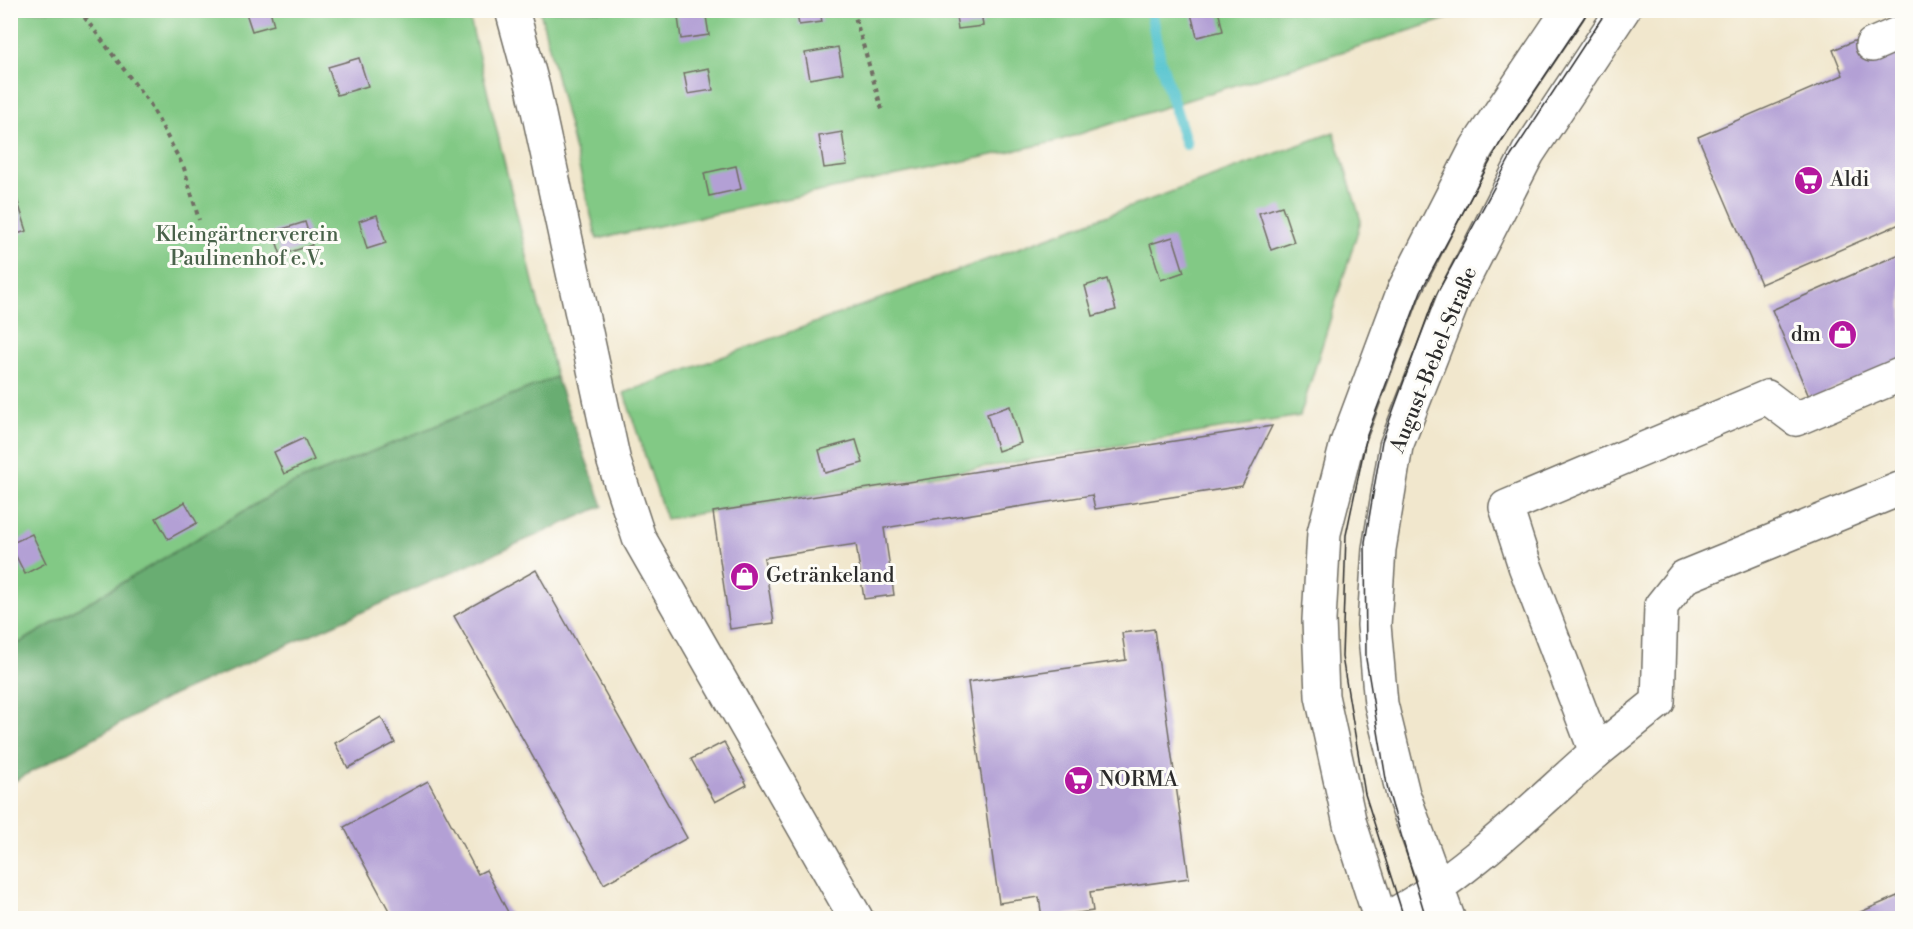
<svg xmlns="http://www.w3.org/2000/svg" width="1913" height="929" viewBox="0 0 1913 929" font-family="'Libre Bodoni',serif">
  <rect width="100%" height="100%" fill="#fdfcf7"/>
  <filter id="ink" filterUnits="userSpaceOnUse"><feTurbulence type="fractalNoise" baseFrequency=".0167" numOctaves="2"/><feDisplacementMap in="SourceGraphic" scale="12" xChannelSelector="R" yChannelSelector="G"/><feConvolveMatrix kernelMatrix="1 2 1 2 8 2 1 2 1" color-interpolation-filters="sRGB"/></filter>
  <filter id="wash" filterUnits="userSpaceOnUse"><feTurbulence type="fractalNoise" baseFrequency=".008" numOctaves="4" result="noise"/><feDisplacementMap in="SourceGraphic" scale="24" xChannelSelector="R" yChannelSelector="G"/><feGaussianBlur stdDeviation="1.35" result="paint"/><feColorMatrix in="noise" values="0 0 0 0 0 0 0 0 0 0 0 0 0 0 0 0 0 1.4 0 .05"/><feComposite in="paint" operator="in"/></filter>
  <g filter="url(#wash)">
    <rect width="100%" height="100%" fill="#f1e7cd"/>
    <g fill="#82c985" stroke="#567a58" stroke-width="1.5">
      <path d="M1475,10L1054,142L597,239L540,11Z"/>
      <path d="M10,11H468L556,377L287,486L11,648Z"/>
      <path d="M1334,132L1361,221L1300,416L666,519L624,393Z"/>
    </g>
    <path fill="#69ad72" stroke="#4a6c4e" stroke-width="1.5" d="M556,377L603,506L169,697L11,783V648L287,486Z"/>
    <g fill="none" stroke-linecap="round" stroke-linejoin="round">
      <path stroke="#57c4cf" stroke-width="12" d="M1151,10L1160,60L1186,144"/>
    </g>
    <g id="blocks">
      <g fill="#b3a0d5">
        <path d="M245,10H270L274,25L252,31Z"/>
        <path d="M677,10H705L709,35L681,39Z"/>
        <path d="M796,10H820L822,22L799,25Z"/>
        <path d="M955,10H981L983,26L958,29Z"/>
        <path d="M1190,10H1218L1223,31L1197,37Z"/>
        <path d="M1868,35L1902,48V223L1761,284L1698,137L1843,75L1833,50Z"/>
        <path d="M838,47L843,73L810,79L805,53Z"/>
        <path d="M359,58L368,86L337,95L328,67Z"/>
        <path d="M709,68L713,90L688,94L684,73Z"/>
        <path d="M842,132L847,165L824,168L819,136Z"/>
        <path d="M736,166L741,189L709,196L704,173Z"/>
        <path d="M17,199L27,231L10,236V201Z"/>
        <path d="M1282,206L1294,242L1271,250L1259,213Z"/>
        <path d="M377,215L386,243L367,249L359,221Z"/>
        <path d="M305,222L312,245L281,255L273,232Z"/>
        <path d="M1173,237L1184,272L1161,280L1150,244Z"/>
        <path d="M1902,253V359L1810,399L1772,310Z"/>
        <path d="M1107,279L1116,310L1093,316L1085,286Z"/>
        <path d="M1010,406L1021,443L998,451L987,414Z"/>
        <path d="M1272,426L1242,486L1095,509L1092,495L884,528L894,595L864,599L856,544L764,558L774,623L730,629L713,512Z"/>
        <path d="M304,438L314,460L284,474L274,452Z"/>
        <path d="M856,440L863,463L825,473L819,450Z"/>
        <path d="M185,502L197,523L168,539L156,518Z"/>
        <path d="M32,534L46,563L25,574L10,544Z"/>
        <path d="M536,570L687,838L604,884L454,616Z"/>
        <path d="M1154,629L1189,878L1090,892L1093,911L1042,918L1039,897L999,903L968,682L1126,660L1122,633Z"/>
        <path d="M381,717L395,743L348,768L335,743Z"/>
        <path d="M724,742L747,785L715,802L691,759Z"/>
        <path d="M428,781L478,874L486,870L511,918H393L344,827Z"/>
        <path d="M1902,894V918H1847Z"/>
        <path d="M10,904L18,918H10Z"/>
      </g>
    </g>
  </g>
  <g filter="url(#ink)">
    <use href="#blocks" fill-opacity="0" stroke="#706d64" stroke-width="1.5"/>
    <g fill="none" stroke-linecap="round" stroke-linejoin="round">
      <defs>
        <g id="minor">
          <path d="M512,10L533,87L614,462L639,538L856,918"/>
          <path d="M1872,45L1902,32"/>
          <path d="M1596,752L1658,702L1661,606L1684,577L1902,488"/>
          <path d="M1380,918L1350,824L1322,696L1319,620L1324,533L1347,443L1404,290L1477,147L1569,10"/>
          <path d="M1388,918C1465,876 1530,810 1596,752L1525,566L1506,507L1767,397L1796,419L1902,374"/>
          <path d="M1448,918L1403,794L1381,704L1374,625L1379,549L1396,446L1454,298L1528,153L1623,10"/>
        </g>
      </defs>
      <use href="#minor" stroke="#706d64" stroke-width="36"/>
      <g stroke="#706d64" stroke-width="4" stroke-dasharray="4.5 4.5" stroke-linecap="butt">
        <path d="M79,10L150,104L184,168L199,220"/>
        <path d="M853,10L883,113"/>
      </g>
      <use href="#minor" stroke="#fff" stroke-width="33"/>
      <g stroke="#2b2b2b" stroke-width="1.5">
        <path d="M1404,918L1365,794L1342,657L1346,535L1367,435L1421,291L1500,143L1589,10"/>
        <path d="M1426,918L1388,791L1366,659L1365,542L1382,441L1434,299L1511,156L1607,10"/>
      </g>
    </g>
  </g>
  <defs>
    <symbol id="supermarket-disc" viewBox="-11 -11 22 22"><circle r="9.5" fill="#b5179e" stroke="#fdfcf7"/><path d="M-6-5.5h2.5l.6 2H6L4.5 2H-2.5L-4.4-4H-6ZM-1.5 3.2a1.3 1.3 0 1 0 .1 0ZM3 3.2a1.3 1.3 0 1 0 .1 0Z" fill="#fff"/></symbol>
    <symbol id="shop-disc" viewBox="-11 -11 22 22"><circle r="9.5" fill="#b5179e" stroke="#fdfcf7"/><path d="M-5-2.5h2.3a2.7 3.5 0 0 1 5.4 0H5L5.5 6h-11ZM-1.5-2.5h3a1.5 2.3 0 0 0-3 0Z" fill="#fff"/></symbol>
  </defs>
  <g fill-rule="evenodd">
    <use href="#supermarket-disc" x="1792" y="164" width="33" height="33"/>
    <use href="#shop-disc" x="1826" y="318" width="33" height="33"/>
    <use href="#shop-disc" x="728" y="560" width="33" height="33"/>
    <use href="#supermarket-disc" x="1062" y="764" width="33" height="33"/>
  </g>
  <g text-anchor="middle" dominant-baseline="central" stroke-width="6" stroke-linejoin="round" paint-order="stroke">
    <g font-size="21" fill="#2b2b2b" stroke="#fdfcf7" text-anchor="start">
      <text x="1830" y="180">Aldi</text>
      <text x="1821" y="335" text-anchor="end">dm</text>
      <text x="766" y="576">Getränkeland</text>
      <text x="1099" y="780">NORMA</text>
    </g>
    <g font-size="21" fill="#49624a" stroke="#fdfcf7">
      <text x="247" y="235">Kleingärtnerverein<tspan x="247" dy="24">Paulinenhof e.V.</tspan></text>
    </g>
    <g font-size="21" fill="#2b2b2b" stroke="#fdfcf7">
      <text transform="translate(1434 360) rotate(-68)">August-Bebel-Straße</text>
    </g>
  </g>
  <rect width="1913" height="929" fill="none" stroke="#fdfcf7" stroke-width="36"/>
</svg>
